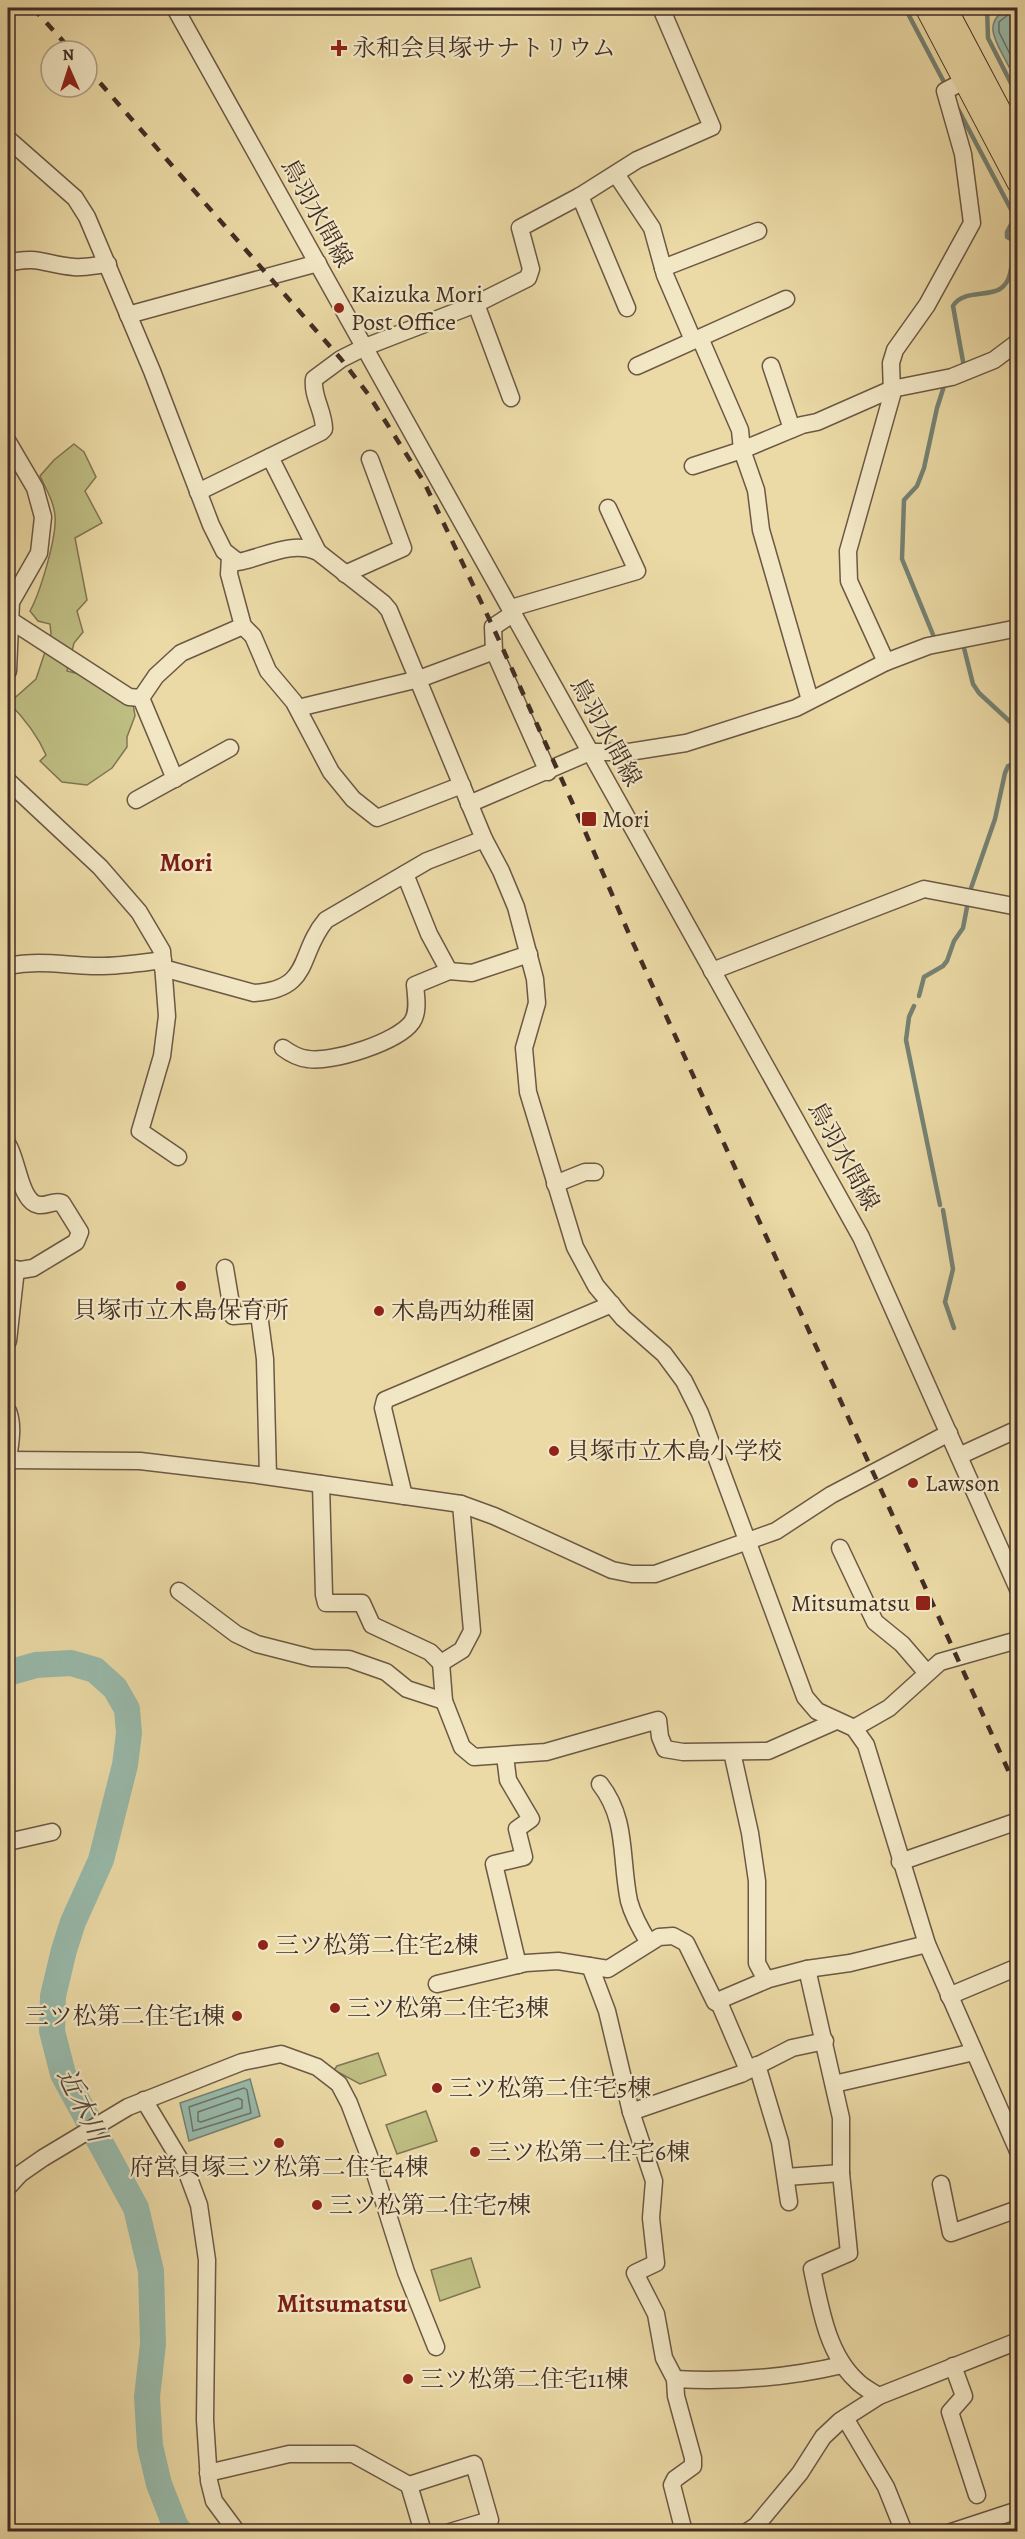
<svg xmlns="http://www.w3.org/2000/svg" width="1025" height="2539" viewBox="0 0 1025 2539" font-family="Alegreya,'Noto Serif JP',serif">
  <rect width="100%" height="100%" fill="#ebdaa6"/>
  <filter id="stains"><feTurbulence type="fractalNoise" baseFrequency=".00333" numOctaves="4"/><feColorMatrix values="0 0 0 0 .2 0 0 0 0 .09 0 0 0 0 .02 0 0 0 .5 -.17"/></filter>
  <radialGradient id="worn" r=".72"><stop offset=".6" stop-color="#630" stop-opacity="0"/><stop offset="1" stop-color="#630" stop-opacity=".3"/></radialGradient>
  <g fill="#bebd82" stroke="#807554" stroke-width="1.5">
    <path d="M74,444L84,452L96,477L85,491L102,523L75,538L87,600L77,611L83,632L74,643L67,671L83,675L132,697L135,716L127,737V747L112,768L87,785L62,782L40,761L46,755C37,734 25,719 9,703L36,679L51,634L50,624L38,621L30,611C40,593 57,537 55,516C54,502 46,489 40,476L54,460Z"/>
    <path d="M378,2053L386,2075L360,2084L334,2070L337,2066Z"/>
    <path d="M426,2111L437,2141L397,2154L386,2125Z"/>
    <path d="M471,2258L480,2287L440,2301L431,2270Z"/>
  </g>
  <g fill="#98baab" stroke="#758275" stroke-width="1.5">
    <path d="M1009,8H1018L1017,62L1009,67C998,44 979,23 1009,8Z"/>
    <path d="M250,2079L260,2116L189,2141L180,2103Z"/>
  </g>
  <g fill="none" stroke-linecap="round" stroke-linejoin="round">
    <g stroke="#6c7468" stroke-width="1.5">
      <path d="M1010,8L1009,14L999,22V32L1011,56L1018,57"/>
      <path d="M244,2088L247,2090L251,2113L193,2131L189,2107Z"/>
      <path d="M238,2098L242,2100V2108L201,2122L198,2121V2112Z"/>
    </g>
    <g stroke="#758275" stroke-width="4.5">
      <path d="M905,8L945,84"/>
      <path d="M987,8L988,38L1018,97"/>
      <path d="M958,109L1015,217L1007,232V237L1013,240"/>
      <path d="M964,367L953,306C962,290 987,297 1000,289C1019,277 1007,243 1018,227"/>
      <path d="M934,637L902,559L904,500L917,486L924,468L937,408L945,383"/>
      <path d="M963,644L973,684L979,693L1018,729"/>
      <path d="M970,891L995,819L1005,773L1008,766L1018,762"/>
      <path d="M919,996L924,977L943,966L947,961L954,941L963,928L968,902"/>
      <path d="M914,1006L909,1017L906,1040L940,1205"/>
      <path d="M943,1210L953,1269L945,1302L954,1328"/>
    </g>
    <path stroke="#98baab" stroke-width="26" d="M8,1673L36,1665L71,1663L95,1670L115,1688L127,1709L129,1733L125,1765L101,1860L73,1922L64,1950L53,1996L52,2031L63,2074L136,2208L151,2271L153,2344L147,2397L150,2446L159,2484L175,2525L180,2532"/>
    <defs>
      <g id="minor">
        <path d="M175,8L861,1237L1018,1589"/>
        <path d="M8,139L75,198L87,217L152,371L211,525L224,551L238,562C265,557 291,540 318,552L383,603L389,610L484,839L501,871L516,907L535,979L537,1003L524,1048L528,1092L575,1247L596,1286L623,1318L664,1354L684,1381L700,1413L805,1697L817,1711L854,1728L866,1745L927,1944L1018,2151"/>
        <path d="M616,174L652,228L665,275L693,340"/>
        <path d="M580,196L627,308"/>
        <path d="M8,263C38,255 46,265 74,267C85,268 97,265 108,264"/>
        <path d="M663,268L758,231"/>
        <path d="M476,304L511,398"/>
        <path d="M128,315L318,263"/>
        <path d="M700,338L740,430L742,450L756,490L761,530L810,700"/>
        <path d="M637,366L786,299"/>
        <path d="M771,366L792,429"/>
        <path d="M8,442L35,488L43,517L39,553L11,602L8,671"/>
        <path d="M270,457L318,552"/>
        <path d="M693,466L742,450L802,425L817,422L892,389L952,377L994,360L1018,342"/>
        <path d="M198,492L321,432L324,429C324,411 312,397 314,379L341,359L365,347L476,304L528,278L531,269L520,228L580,196L637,160L712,127L661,8"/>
        <path d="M230,557L229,574L243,626L253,636L268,671L294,702L331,772L353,799L377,818L462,785"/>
        <path d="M345,574L403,548L370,459"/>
        <path d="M511,608L637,571L608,508"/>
        <path d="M514,613L493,627L494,651L548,772"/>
        <path d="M10,620L129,697L141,698"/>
        <path d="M886,662L849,581L848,551L892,395L891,363L895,350L927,305L972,223L963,154L945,91L964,81"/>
        <path d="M298,708L419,679L494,651"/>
        <path d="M175,779L141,698L156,676L181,653L243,626"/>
        <path d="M8,781L100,867L139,912L162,951L167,1016L162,1056L140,1131L178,1157"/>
        <path d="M136,800L230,748"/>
        <path d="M469,804L590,752H629L686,743L796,708L886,662L928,646L1018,628"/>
        <path d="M405,874L429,934L449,971L472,973L529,954"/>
        <path d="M8,966C38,960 62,965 92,966C116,967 140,963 163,960"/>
        <path d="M163,968L254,993C313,989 297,954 326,920L427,861L484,839"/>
        <path d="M712,971L924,889L1018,907"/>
        <path d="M283,1048C291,1054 298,1058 308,1059C332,1063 398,1042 412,1022C419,1012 416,996 415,985L449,971"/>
        <path d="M8,1145C18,1161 20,1202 39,1205C48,1206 53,1200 62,1203L80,1232L76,1242L33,1268L8,1272"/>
        <path d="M555,1184L585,1172H595"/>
        <path d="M225,1268L233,1316L259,1314L265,1359L268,1476"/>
        <path d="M8,1341L16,1269"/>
        <path d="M8,1411C14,1427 10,1443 8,1460"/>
        <path d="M959,1456L1018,1429"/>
        <path d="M8,1460L140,1461L258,1475L461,1504L494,1516L612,1570L632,1574H655L776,1531L831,1495L949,1433"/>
        <path d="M321,1484L324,1595L326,1603H362L372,1625L430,1652L441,1663L444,1701L462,1747L474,1757L546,1752L658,1720L660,1737L665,1749L683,1752L768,1751L836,1721"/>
        <path d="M404,1496L383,1408L385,1400L612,1304"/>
        <path d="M840,1548L875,1622L902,1644L927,1673"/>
        <path d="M179,1591L236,1634L257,1644L312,1658L349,1659L386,1672L407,1689L444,1701"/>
        <path d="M441,1663L462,1650L472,1631L461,1504"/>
        <path d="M854,1728L889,1708L940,1662L1018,1640"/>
        <path d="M732,1752L750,1833L757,1881V1963L766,1980"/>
        <path d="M505,1756L508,1780L531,1819L517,1829L524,1857L494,1864L518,1965"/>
        <path d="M600,1784C628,1820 620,1858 629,1901C633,1916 641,1930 649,1943"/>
        <path d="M8,1842L52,1832"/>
        <path d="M900,1862L1018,1821"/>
        <path d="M590,1966L607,2011L631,2112L654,2181L651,2218L656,2263L635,2273L656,2314L664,2358L675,2379L676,2396L693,2458V2466L675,2479L672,2485L684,2532"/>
        <path d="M807,1969L841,2118V2173L849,2253L812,2269C820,2306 827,2353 856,2380C862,2387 871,2391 879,2396"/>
        <path d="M437,1984L526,1963L558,1961L608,1969L659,1937L673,1936L686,1943L715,2002L769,1979L807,1969L850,1963L927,1944"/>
        <path d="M949,1996L1018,1967"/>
        <path d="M718,2000L748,2070"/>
        <path d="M757,2065L780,2142L789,2202"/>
        <path d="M834,2084L974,2052"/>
        <path d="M144,2100L186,2170L199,2205L207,2260L205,2420L209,2481L214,2501L237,2532"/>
        <path d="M631,2112L741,2074L792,2048L825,2041"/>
        <path d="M786,2177L841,2173"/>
        <path d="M941,2184L951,2233L1018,2209"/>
        <path d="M8,2187L20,2174L43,2158L128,2107L242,2062L281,2054L317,2067L339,2084L349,2103L371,2161L406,2272L436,2347"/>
        <path d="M953,2366L964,2396L950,2412L977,2495"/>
        <path d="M675,2379C732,2382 787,2378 842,2365"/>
        <path d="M845,2418L886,2487L904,2532"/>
        <path d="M208,2473L289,2454H353L409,2485L474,2464L490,2520L450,2532"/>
        <path d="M409,2485L423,2532"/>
        <path d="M747,2532L756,2526L800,2473L823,2437L840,2421L879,2396L1018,2341"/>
        <path d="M951,2532L1018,2510"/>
      </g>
      <g id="major">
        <path d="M926,8L1018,183"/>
        <path d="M946,8L1018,144"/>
      </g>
    </defs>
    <use href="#minor" stroke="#6c5845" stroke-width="19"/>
    <use href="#major" stroke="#412d25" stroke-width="23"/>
    <use href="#minor" stroke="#f2e7c5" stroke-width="16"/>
    <use href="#major" stroke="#ebdaa6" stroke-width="21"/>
    <g stroke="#412d25" stroke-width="4.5" stroke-dasharray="10 10" stroke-linecap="butt">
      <path d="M33,8L72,51"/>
      <path d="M87,68L341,359L368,394L424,482L493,627L581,822L629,934L1018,1792"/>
    </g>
  </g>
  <g fill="#8f2418" stroke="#f2e7c5" stroke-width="2">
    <path d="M336 39h6v6h6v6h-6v6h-6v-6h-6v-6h6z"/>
    <circle cx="339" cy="308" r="6"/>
    <rect x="581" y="811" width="16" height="16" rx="3"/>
    <circle cx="181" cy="1286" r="6"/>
    <circle cx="379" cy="1311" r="6"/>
    <circle cx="554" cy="1451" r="6"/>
    <circle cx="913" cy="1483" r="6"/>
    <rect x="915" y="1595" width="16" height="16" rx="3"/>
    <circle cx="263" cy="1945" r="6"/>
    <circle cx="335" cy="2008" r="6"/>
    <circle cx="237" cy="2016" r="6"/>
    <circle cx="437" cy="2088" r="6"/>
    <circle cx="279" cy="2143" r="6"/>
    <circle cx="475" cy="2152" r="6"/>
    <circle cx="317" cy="2205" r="6"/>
    <circle cx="408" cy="2379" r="6"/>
  </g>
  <g text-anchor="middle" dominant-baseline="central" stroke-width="4.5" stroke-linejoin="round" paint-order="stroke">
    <g font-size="24" fill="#412d25" stroke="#f2e7c5" text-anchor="start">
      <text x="352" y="48">永和会貝塚サナトリウム</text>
      <text x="351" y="294">Kaizuka Mori<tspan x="351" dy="28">Post Office</tspan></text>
      <text x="602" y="819">Mori</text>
      <text x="181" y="1310" text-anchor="middle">貝塚市立木島保育所</text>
      <text x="391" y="1311">木島西幼稚園</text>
      <text x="566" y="1451">貝塚市立木島小学校</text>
      <text x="925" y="1483">Lawson</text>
      <text x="910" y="1603" text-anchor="end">Mitsumatsu</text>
      <text x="275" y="1945">三ツ松第二住宅2棟</text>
      <text x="347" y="2008">三ツ松第二住宅3棟</text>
      <text x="225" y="2016" text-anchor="end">三ツ松第二住宅1棟</text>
      <text x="449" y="2088">三ツ松第二住宅5棟</text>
      <text x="487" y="2152">三ツ松第二住宅6棟</text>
      <text x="279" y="2167" text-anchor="middle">府営貝塚三ツ松第二住宅4棟</text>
      <text x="329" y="2205">三ツ松第二住宅7棟</text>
      <text x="420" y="2379">三ツ松第二住宅11棟</text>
    </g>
    <g font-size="24" fill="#412d25" stroke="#f2e7c5">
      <text transform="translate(317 213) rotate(61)">鳥羽水間線</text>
      <text transform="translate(606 732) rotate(61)">鳥羽水間線</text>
      <text transform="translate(844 1156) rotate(61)">鳥羽水間線</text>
    </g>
    <g font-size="26" font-weight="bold" fill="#7a1f14" stroke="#f2e7c5">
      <text x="186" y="862">Mori</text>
      <text x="342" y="2303">Mitsumatsu</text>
    </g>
    <g font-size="26" font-style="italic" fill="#524940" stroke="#f2e7c5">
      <text transform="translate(82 2105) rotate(64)">近木川</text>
    </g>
  </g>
  <rect width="1025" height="2539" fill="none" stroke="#ebdaa6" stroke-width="30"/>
  <rect x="9" y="9" width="1007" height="2521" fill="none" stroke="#412d25" stroke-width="3"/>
  <rect x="15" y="15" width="995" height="2509" fill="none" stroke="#412d25" stroke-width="1.5"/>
  <g transform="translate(69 69) rotate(357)"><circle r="28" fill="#f2e7c5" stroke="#ab9d85" stroke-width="1.5"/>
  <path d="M0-4.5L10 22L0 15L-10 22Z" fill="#8f2418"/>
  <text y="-9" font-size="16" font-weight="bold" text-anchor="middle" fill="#412d25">N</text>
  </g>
  <rect width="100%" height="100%" filter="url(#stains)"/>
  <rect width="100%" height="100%" fill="url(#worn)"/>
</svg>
